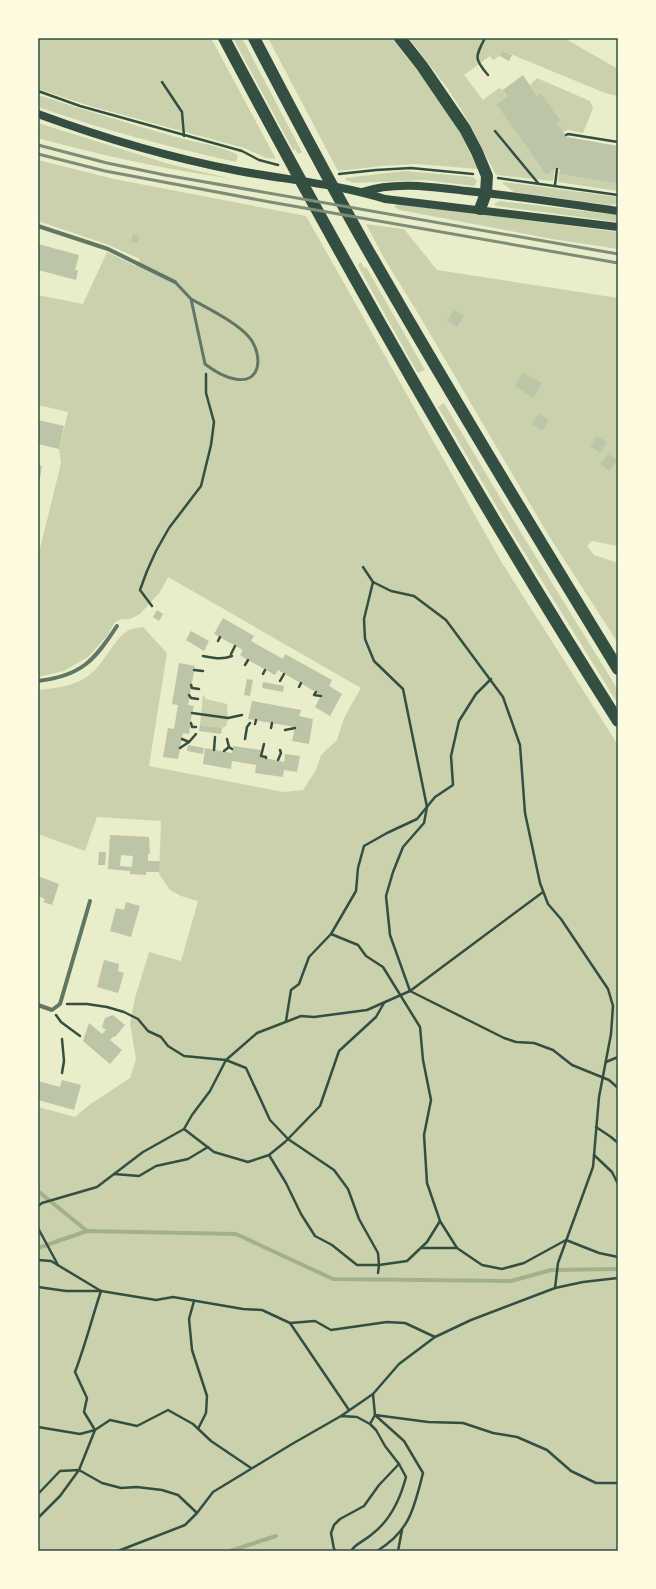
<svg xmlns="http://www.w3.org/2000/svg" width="656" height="1589" viewBox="0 0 656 1589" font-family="'Varela Round',sans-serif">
  <rect width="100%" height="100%" fill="#e9edc9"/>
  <g fill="#cad2ad">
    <path d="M38,38H211L276,159L266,158L244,148L90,106L38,89Z"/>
    <path d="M233,38H242L302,152L298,154L295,149L293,150Z"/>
    <path d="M268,38H392C410,62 429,84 446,109C458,128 468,148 478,169L416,164L381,166L338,171Z"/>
    <path d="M409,38H564L618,69V96L605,93L503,51L500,56L493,60L490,56L464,75L483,100L499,88L503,90L507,96L496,104L546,175L555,169L553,181L496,175L467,119L448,89Z"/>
    <path d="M537,78L590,101L593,108L583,133L568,130L563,132L557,123L561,121L541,93L537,96L530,85Z"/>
    <path d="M38,95C84,110 130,124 176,137C197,143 219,145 238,155L236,162C168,147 104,130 38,107Z"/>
    <path d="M38,123L169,164L232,179C166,169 102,156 38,138Z"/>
    <path d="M38,160L114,179L306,216L502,563L618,745V1551H38V1107L75,1117L89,1105L130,1078L136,1059L130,1023L135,998L149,952L181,961L198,901L181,896L170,890L159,874L161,821L97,817L85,851L38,834V690C58,688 77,686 93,672C103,663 117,637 126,632C131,628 137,628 143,627L167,653L149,766L283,792L303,790L316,770L321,755L337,740L344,718L361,688L168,577L160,592L140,614L130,619H122L115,622L107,636L88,657L64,671L38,677V557L61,463L59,449L68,412L38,405V295L83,304L107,252L136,266L140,259L106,244L38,221Z"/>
    <path d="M404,171L473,177L477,181L474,186L424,180L353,183L346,180L345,178Z"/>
    <path d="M559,174L618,184V191L558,182Z"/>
    <path d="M504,182L618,197V204L610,205L514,192L502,183Z"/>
    <path d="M500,201L618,215V222L496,206L494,204Z"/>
    <path d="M396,204L464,212L618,232V249L552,239L400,210L395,208Z"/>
    <path d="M366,224L404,229L437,270L618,298V546L592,541L587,546L594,555L618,563V643L547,533L419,315L384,258Z"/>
    <path d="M361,262L364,268L366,267L425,370L418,373L412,363L362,273L358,265Z"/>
    <path d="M444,403L520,531L618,690V704L513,534L438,407Z"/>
    <path d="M203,695L206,699L227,704L228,719L226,726L222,728L200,725Z"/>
  </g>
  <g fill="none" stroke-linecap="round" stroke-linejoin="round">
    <g stroke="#a3b18a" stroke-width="4">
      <path d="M38,1191L87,1231"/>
      <path d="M38,1248L87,1231L236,1234L333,1279L511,1281L551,1270L618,1269"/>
      <path d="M230,1551L276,1536"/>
    </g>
  </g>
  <g fill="#bcc5a7" fill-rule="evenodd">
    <path d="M502,51L512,55L509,61L500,56Z"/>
    <path d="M523,75L537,96L541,93L561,121L557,123L567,137L618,146V184L559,174L560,169H555L546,175L496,104L507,96L503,90Z"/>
    <path d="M133,234L140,236L138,243L131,242Z"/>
    <path d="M38,244L79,255L75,270H78L76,280L38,270Z"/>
    <path d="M454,310L464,316L457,327L447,321Z"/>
    <path d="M523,372L542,383L533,398L515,386Z"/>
    <path d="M539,414L549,420L542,431L532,424Z"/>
    <path d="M38,420L64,426L59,449L38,444Z"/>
    <path d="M597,436L607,442L600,453L590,446Z"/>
    <path d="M608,454L617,460L610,471L600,464Z"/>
    <path d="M38,465L42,466L39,484L38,483Z"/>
    <path d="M157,610L163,614L159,621L153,617Z"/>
    <path d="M223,618L254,636L251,641L283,659L285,654L332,680L329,686L342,694L330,716L315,707L321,695L278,670L275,675L248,660L240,655L243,650L214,634Z"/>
    <path d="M191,631L209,641L204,651L186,640Z"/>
    <path d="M179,663L195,666L188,705L194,706L192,713L189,734L183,733L178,759L163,757L168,728L174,729L178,705L172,704Z"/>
    <path d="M247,679L253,680L250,696L244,695Z"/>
    <path d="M263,682L284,686L283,692L262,688Z"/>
    <path d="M252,701L301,710L299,716L313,719L309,744L292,741L295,727L248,719Z"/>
    <path d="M200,725L222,728L221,734L199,731Z"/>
    <path d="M188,745L204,748L203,754L187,751Z"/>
    <path d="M233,746L261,750L260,757L284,762L285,754L300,756L297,772L284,770L283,777L255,773L256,765L232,761L231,769L203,764L205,748L232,753Z"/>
    <path d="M110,835L149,837L150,854H148V861H160L159,872H146V875L130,874V871L108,869ZM121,855L133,856L132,867L120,866Z"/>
    <path d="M99,852H106L105,865H98Z"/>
    <path d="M38,876L59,884L52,905L43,902L45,899L38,896Z"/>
    <path d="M126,902L140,906L131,937L110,931L116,908L124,910Z"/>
    <path d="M104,960L119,964L118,971L124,973L118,993L97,987Z"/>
    <path d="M113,1015L125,1025L115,1037L114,1036L110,1040L122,1050L110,1064L83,1041L89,1023L102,1034L106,1030L102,1027L105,1018Z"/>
    <path d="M62,1080L81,1085L74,1110L38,1100V1081L60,1087Z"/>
  </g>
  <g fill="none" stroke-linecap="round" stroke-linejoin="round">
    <g stroke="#344e41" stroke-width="2.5">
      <path d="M485,38C475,57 474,59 488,75"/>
      <path d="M162,82L182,112L184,136"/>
      <path d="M38,91L80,106L242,151L259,160L278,165"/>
      <path d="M495,131L538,183"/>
      <path d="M566,135L568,134L618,142"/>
      <path d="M339,174L376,170L411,168L473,174"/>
      <path d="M498,178L618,195"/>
      <path d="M555,185L557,169"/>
      <path d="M373,582L364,619L365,639L374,661L403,689L427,807L424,823L403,847L393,872L386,896L390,935L410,991L504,1038L516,1042L534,1043L553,1050L572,1065L609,1080L618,1088"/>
      <path d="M152,606L140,590L147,571L156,551L169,528L201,486L211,445L214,422L206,393V374"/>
      <path d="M218,641L220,637"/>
      <path d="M231,654L235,646"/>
      <path d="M203,656C214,658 222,660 232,656"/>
      <path d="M245,665L248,660"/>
      <path d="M194,670L203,671"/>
      <path d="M263,674L265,670"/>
      <path d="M280,681L284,674"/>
      <path d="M191,685L192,688L199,689"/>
      <path d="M299,687L301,683"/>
      <path d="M316,692L314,695L321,696"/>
      <path d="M189,695L191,698L198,699"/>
      <path d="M192,713L228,718L242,715"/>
      <path d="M191,723L192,727H196"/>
      <path d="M255,724L256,720"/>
      <path d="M271,728L272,723"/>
      <path d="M285,730L295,728"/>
      <path d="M182,739L189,742"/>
      <path d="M227,739L229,747L232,749"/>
      <path d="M245,739L247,727L250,723"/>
      <path d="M264,744L261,756L266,757V758"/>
      <path d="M180,748L189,742L196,734"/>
      <path d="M214,750L215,737"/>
      <path d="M224,751L229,747"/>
      <path d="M278,760L281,753L280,750"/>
      <path d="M331,934L358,945L366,956L383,967L420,1027L423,1060L431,1100L424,1135L427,1183L440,1221L457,1248L482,1265L502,1269L524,1263L566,1240L599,1253L618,1257"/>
      <path d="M67,1004H87L107,1007L124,1012L138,1019L148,1031L161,1037L168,1046L184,1056L226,1060L246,1068L270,1120L288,1139L334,1170L348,1189L359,1219L378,1253L379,1265L378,1273"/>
      <path d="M56,1015L61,1022L80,1036"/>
      <path d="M286,1021L291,990L299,984L309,957L331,934L356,891L358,868L364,846L387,833L417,819L435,797L453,785L451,756L459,721L476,694L491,679"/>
      <path d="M62,1039L64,1061L62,1073"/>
      <path d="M606,1062L618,1057"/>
      <path d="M596,1127L611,1137L618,1143"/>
      <path d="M184,1129L214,1152L248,1162L269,1155L285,1142L320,1106L339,1051L376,1017L384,1003"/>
      <path d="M269,1155L286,1183L301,1214L315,1236L332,1245L357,1265H379L407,1261L427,1242L440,1221"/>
      <path d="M594,1155L612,1172L618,1184"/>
      <path d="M114,1174L139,1176L156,1166L188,1159L208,1147"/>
      <path d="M38,1206L42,1203L97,1187L143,1152L184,1129L192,1115L210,1091L226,1060L257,1033L301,1016L314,1017L367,1010L410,991L543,892"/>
      <path d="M38,1228L58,1265"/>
      <path d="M422,1248H457"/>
      <path d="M38,1260L51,1261L101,1291"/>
      <path d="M38,1287L66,1291H101L156,1300L173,1297L243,1309L262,1310L290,1323L315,1321L331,1330L387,1322L405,1323L435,1337"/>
      <path d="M555,1288L583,1282L618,1278"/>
      <path d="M194,1301L189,1319L192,1350L207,1396L206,1413L198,1429"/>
      <path d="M290,1323L349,1410"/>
      <path d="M373,1394L375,1415L404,1441L423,1473C414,1508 410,1531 377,1551"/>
      <path d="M375,1415L428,1422L463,1423L493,1433L517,1437L547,1450L571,1471L596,1483H618"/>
      <path d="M341,1416L373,1394L399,1364L435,1337L471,1320L555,1288L558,1263L593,1167L599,1097L611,1034L613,1006L608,989L561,919L548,904L540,883L525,813L520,745L503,697L446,620L414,596L391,591L373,582L363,567"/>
      <path d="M370,1424L375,1415"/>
      <path d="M38,1427L80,1434L95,1430L84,1412L87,1398L75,1372C85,1346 92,1318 101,1291"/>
      <path d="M38,1494L60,1471L79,1470L102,1483L121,1488L137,1487L162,1490L178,1495L197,1513"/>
      <path d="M38,1518L60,1496L79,1470L95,1430L110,1420L137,1426L168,1410L193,1424L211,1441L251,1468"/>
      <path d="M118,1551L185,1525L197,1513L213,1492L292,1444L341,1416L357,1417L370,1424L376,1430L385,1446L399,1464L406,1477C400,1500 390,1521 371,1535C364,1541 355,1544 351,1551"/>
      <path d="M336,1551L334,1549L331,1533L334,1525L340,1519L364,1506L379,1485L399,1464"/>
      <path d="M398,1551L402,1530"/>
    </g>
    <path stroke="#617663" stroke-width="3" d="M175,282L191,299L205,364C214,371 224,377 235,379C261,384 262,357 252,341C242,325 207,308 191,299"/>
    <g stroke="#617663" stroke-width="4">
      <path d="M38,226L108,249L175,282"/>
      <path d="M38,681C81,676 94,661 117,626"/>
      <path d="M38,1005L52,1010L60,1004L90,901"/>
    </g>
    <g stroke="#344e41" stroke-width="8">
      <path d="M38,114C103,138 171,158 239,171C288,180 338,184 385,199L618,227"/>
      <path d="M362,192C396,181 433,187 467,191C518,196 568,204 618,211"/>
    </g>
    <g stroke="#344e41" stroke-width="12">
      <path d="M224,38C347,270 477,499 618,721"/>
      <path d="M254,38C294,114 333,190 376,264C454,400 536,535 618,669"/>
      <path d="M400,38L422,66L465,129L477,152L487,176L486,193L480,209"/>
    </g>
    <g stroke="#7c8e77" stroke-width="3">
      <path d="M38,145L107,163L165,175L618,254"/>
      <path d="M38,154L105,171L270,202L618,263"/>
    </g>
  </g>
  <rect width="656" height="1589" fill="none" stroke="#fefae0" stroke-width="78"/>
  <rect x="39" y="39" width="578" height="1511" fill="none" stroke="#344e41" stroke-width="1.5"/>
</svg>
